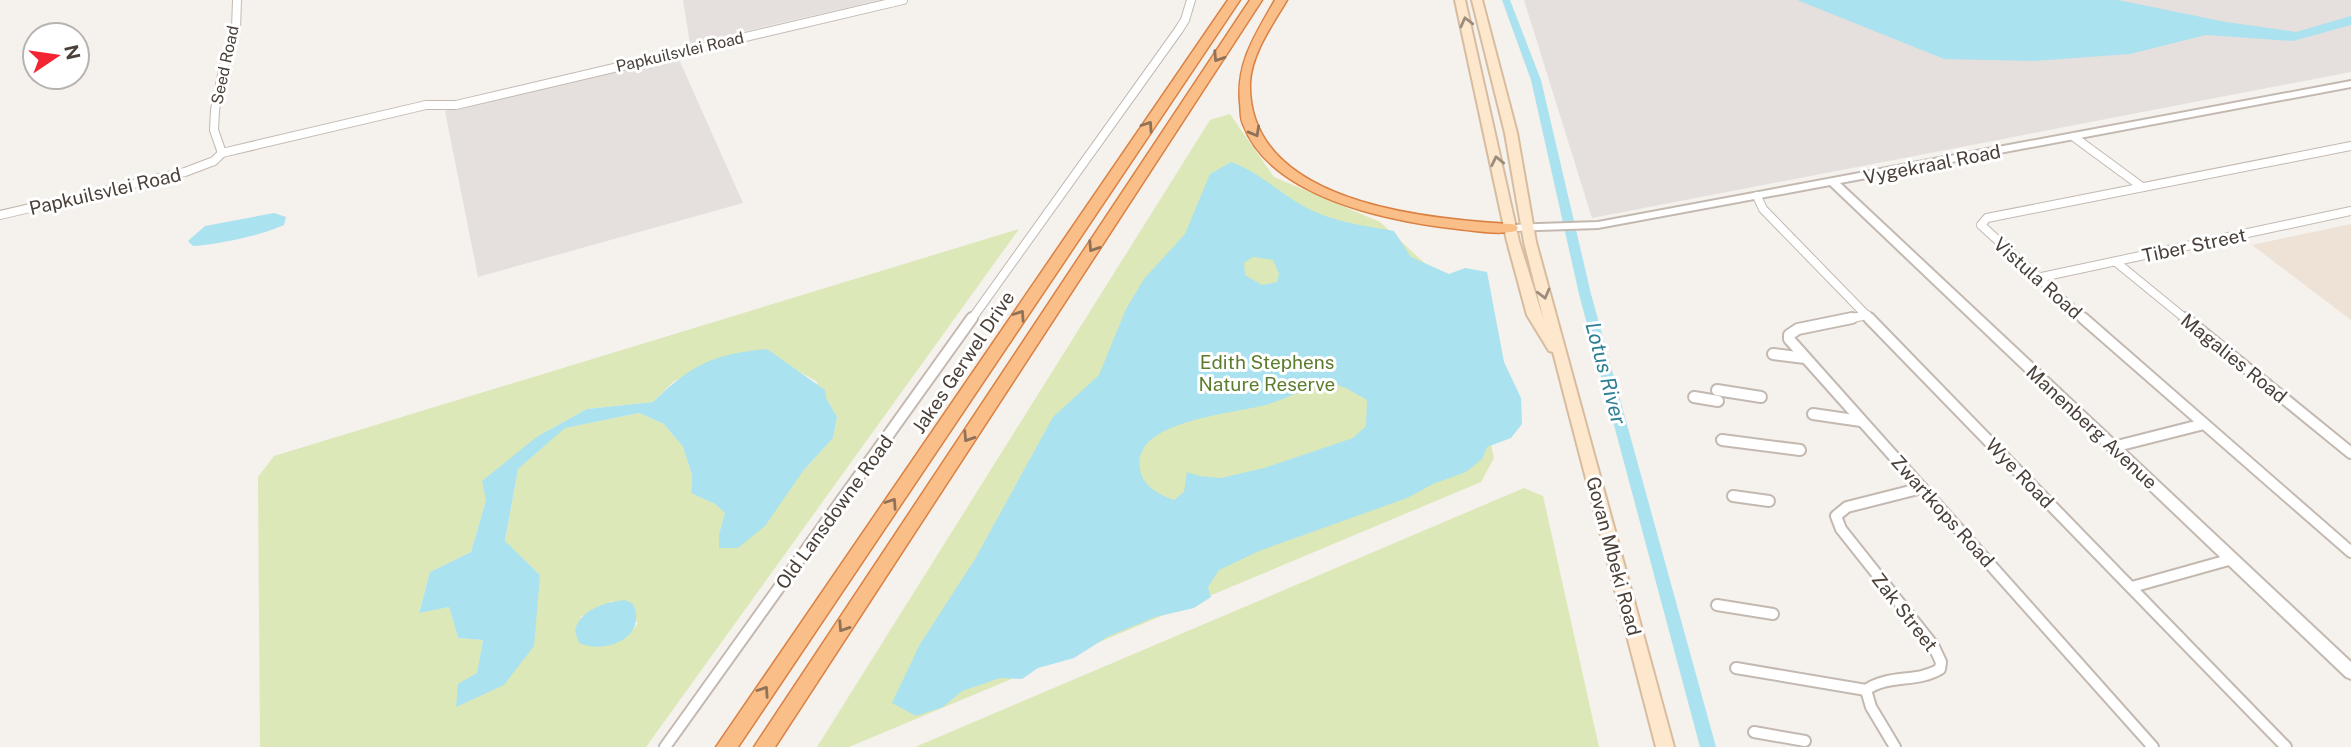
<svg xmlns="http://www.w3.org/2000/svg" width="2351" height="747" viewBox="0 0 2351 747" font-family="'Public Sans',sans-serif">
  <rect width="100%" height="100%" fill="#f5f1ec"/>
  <g fill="#e5e0dd">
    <path d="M683,0H880L690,44Z"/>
    <path d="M1524,0H2351V72L1592,218Z"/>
    <path d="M677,55L743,203L478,277L445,111Z"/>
  </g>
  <path fill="#eee2d7" d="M2351,224V320L2252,245Z"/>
  <g fill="#dce8b7" fill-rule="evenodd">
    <path d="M1230,114L1274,177L1380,222L1458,294L1494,458L1481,482L849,747H817L1210,120Z"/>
    <path d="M1019,229L646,747H260L258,477L274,456ZM767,349L787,365L816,381L837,417L833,438L803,471L719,534L725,513L715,504L691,493L692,475L683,447L664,424L639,413L564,428L518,469L505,542L540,575L457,707L477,674L483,640L458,638L449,607L419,612L430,572L471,552L486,500L538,436L587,409L653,402L674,381ZM613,601L638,623L631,632L616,643L580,617Z"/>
    <path d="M1524,488L1543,496L1599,747H915Z"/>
  </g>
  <g fill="#abe2ef" fill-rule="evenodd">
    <path d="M1797,0H2118L2226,22L2296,32L2351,16V25L2293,41L2206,35L2130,54L2034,61L1944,59Z"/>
    <path d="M1231,162C1259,172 1278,192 1305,207C1330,221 1365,226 1394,231L1411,257L1449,274L1465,268L1487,272L1504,362L1521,398L1522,424L1511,438L1487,447L1482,459L1466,472L1433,484L1407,498L1259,551L1219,570L1208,587L1211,597L1194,608L1155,617L1107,637L1074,658L1038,668L1022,679L1000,678L962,691L943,707L916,716L892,703L920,644L975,559L1053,417L1099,375L1126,309L1144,279L1185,234L1210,174ZM1253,257L1273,260L1279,274L1277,282L1262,285L1245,275L1244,263ZM1331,383L1346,388L1367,400L1366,426L1353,438L1264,468L1221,478L1199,476L1187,472L1184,492L1174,500C1160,495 1142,486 1140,469C1131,419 1237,414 1269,404C1290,397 1308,387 1331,383Z"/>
    <path d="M274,213L286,217L284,225C259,236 220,244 193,246L188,241L205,226Z"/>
    <path d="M767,349L825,390L826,398L837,417L833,438L803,471L765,526L738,548H719V534L725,513L715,504L691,493L692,475L683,447L664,424L639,413L565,428L518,469L505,541L540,575L534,646L504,685L456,707L458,684L477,673L483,640L458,638L449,607L419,613L430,572L471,552L486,500L482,481L538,436L587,409L653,402C691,365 713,354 767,349Z"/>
    <path d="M625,600L633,604C648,637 606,655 579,643L575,631C579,610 605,602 625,600Z"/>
  </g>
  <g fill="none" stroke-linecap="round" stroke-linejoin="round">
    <path fill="#abe2ef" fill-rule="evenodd" d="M1502,0H1510L1541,80L1591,294L1716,747H1700L1579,294L1531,80Z"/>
    <defs>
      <g id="minor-far1">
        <path d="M2074,137L2142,187"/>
        <path d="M222,153L426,105H456L903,0"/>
        <path d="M1757,196L1763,209L1871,320"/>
        <path d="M0,215L185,172L214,161L222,153L214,130L215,110L224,65L236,29L237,0"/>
        <path d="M2116,262L2187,320"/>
        <path d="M2037,278L2351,211"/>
        <path d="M971,320L1178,31L1185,20L1191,0"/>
        <path d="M1843,320L1867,315"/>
        <path d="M2085,320L1981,225L1987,218L2351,146"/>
      </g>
      <g id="minor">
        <path d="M1852,318L1798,329L1789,335V339L2153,747"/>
        <path d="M1869,318L2286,747"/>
        <path d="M2083,318L2351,552"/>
        <path d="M2185,318L2351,453"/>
        <path d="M1773,354L1805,358"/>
        <path d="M1717,390L1761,397"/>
        <path d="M1694,397L1718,401"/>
        <path d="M1813,414L1861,421"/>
        <path d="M1722,440L1800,450"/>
        <path d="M2113,447L2204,424"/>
        <path d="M1733,496L1769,501"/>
        <path d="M2132,587L2232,559"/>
        <path d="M1717,605L1773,614"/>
        <path d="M1736,668L1866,690"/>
        <path d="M1754,732L1805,741"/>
        <path d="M665,747L972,318"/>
        <path d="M1895,747L1871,707L1866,690C1888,674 1917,683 1940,669L1941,662L1933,645L1841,529L1836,516L1847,507L1922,488"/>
      </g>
      <path id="tertiary" d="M2351,81V87L1840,183L2351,662V679L2346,677L1830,185L1598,228L1511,231L1506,228L1511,225L1598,222Z"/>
      <path id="secondary" d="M1455,0H1465L1519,241L1544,321L1524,242L1505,133L1472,0H1482L1517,133L1536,242L1674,747H1656L1553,352L1549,351L1527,315L1507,241Z"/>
      <g id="trunk">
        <path d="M1228,0H1240L738,747H716Z"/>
        <path d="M1250,0H1262L775,747H754Z"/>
        <path d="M1275,0H1287C1273,24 1251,54 1250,83C1247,203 1424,219 1511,224L1516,225L1518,228L1516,231C1498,235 1476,231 1458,229C1389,221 1270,198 1243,124C1240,118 1241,110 1240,103C1236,62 1256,34 1275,0Z"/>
      </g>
    </defs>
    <use href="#minor-far1" stroke="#c4b9b1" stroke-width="10"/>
    <use href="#minor" stroke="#c4b9b1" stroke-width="14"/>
    <use href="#tertiary" stroke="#c4b9b1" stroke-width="4"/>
    <use href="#secondary" stroke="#d7bc9f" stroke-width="4"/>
    <use href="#trunk" stroke="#da8142" stroke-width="3"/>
    <use href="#minor-far1" stroke="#fff" stroke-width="8"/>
    <use href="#minor" stroke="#fff" stroke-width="10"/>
    <use href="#tertiary" fill="#fff" fill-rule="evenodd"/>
    <use href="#secondary" fill="#fde8ce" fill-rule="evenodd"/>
    <use href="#trunk" fill="#fabe89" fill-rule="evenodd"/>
  </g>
  <defs><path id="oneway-chevron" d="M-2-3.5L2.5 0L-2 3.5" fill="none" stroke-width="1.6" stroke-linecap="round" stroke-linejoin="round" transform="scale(1.75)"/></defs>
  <g stroke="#9b8c7c">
    <use href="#oneway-chevron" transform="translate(1466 22) rotate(-104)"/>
    <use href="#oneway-chevron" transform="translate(1497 161) rotate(-102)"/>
    <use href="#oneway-chevron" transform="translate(1544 294) rotate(75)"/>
  </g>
  <g stroke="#907259">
    <use href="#oneway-chevron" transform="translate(1218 57) rotate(123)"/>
    <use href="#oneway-chevron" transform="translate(1148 126) rotate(-56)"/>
    <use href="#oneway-chevron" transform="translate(1255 132) rotate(61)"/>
    <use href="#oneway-chevron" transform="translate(1093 247) rotate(123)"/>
    <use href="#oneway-chevron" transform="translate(1020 315) rotate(-56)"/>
    <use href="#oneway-chevron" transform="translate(968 437) rotate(123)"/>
    <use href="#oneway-chevron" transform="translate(892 503) rotate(-56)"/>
    <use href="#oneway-chevron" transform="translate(843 627) rotate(123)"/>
    <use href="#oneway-chevron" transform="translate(764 691) rotate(-56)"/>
  </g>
  <g text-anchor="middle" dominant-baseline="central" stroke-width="6" stroke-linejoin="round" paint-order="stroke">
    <g font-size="16" fill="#4a4039" stroke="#fff">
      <text transform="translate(680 52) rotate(-13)">Papkuilsvlei Road</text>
      <text transform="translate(225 65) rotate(-78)">Seed Road</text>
    </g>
    <g font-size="19" fill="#4a4039" stroke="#fff">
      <text transform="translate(1932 164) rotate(-11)">Vygekraal Road</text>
      <text transform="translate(105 191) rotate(-13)">Papkuilsvlei Road</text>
      <text transform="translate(2194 245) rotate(-12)">Tiber Street</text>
      <text transform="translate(2038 278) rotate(42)">Vistula Road</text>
      <text transform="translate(2234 358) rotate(39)">Magalies Road</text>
      <text transform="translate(963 362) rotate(-56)">Jakes Gerwel Drive</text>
      <text transform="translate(2092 427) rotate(43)">Manenberg Avenue</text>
      <text transform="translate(2020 473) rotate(46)">Wye Road</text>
      <text transform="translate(1943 511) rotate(48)">Zwartkops Road</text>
      <text transform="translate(834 512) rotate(-54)">Old Lansdowne Road</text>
      <text transform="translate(1614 556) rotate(75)">Govan Mbeki Road</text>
      <text transform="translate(1905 612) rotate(52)">Zak Street</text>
    </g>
    <g font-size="19" fill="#5c7c2d" stroke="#fff">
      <text x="1267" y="362">Edith Stephens<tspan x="1267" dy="22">Nature Reserve</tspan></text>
    </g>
    <g font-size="21" font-style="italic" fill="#2d7f94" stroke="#fff">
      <text transform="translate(1606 373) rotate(75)">Lotus River</text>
    </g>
  </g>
  <g transform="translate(56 56) rotate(77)"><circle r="33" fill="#ffffff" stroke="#b7b3b0" stroke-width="2"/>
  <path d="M0-5L12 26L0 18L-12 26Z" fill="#f42533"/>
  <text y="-10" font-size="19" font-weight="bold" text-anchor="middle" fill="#4a4039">N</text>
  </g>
</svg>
